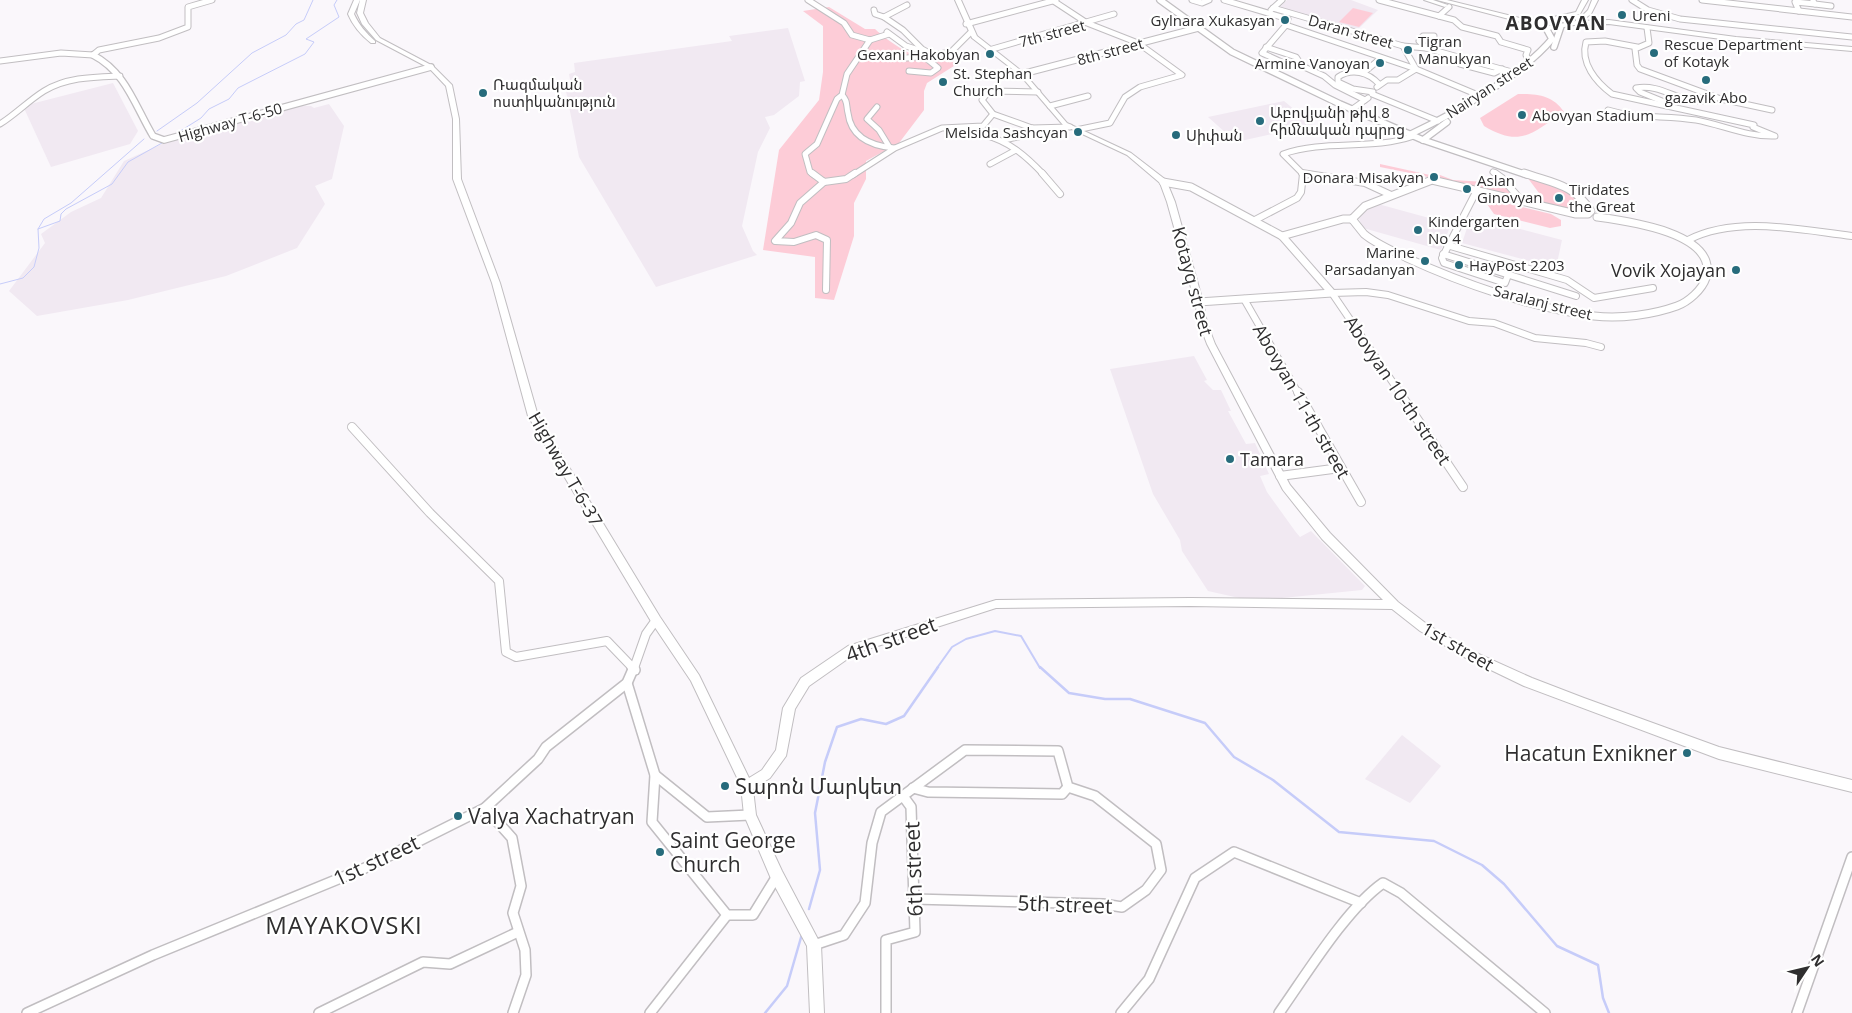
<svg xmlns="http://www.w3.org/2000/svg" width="1852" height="1013" viewBox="0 0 1852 1013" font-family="'Open Sans','Noto Sans Armenian',sans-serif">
  <rect width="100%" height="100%" fill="#faf7fb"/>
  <g fill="#f1e9f2">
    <path d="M1287,0H1351L1378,10L1356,31L1278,9Z"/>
    <path d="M788,28L805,81L800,82L799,96L774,115L765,117L770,128L758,152L742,226L753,251L757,255L656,287L579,157L565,86L571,85L569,74L575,72L574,63L732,41L729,36Z"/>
    <path d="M113,83L138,131L130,144L51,167L23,106Z"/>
    <path d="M1284,101L1313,125L1236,142L1208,117Z"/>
    <path d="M329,104L344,126L332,179L315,186L325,204L297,248L226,276L128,300L37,316L9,291L45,243L41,234L71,212L101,198L124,161L162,144L300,106H311L314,108Z"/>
    <path d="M1378,204L1451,224L1441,250L1363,228L1359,219L1365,208Z"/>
    <path d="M1471,216L1562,240L1556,268L1462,243Z"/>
    <path d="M1194,356L1207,380L1204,381L1213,390H1221L1231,411H1228L1246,444L1255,443L1269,474L1260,476L1267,492L1295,531L1300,537L1311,531L1365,586L1362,590L1253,601L1208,591L1182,551L1180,540L1153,494L1110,369Z"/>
    <path d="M1402,735L1441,766L1410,803L1365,779Z"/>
  </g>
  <g fill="#fdccd7">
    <path d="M829,7L865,29H875C894,46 925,68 950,57L957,64L927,83L924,91V110L899,143L866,161V179L854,203V236L834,300L815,298V257L763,250L779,150L819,100L823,72V26L803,11Z"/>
    <path d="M1353,8L1373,13L1359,27L1339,22Z"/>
    <path d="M1518,94C1537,94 1553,95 1564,112C1532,133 1521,148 1484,126L1480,118Z"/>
    <path d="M1380,164L1430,175H1440L1453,180L1502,183L1511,194L1508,196L1415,174L1380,167Z"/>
    <path d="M1527,177L1574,193L1587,211L1585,213L1541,204L1542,197Z"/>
    <path d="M1497,201L1551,214L1561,220V226L1550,228L1494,214L1487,204Z"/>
  </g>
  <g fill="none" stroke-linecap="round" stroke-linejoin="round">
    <g stroke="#c6ccf9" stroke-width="1">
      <path d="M157,131L197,103L252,53L286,35L296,24L304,20L313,0"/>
      <path d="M174,135L201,118L209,109L229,99L238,88L305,54L314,42L306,39L339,17L334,5L337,0"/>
      <path d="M38,229L60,221L61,214L66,209L112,184L128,162L162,143"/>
      <path d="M0,284L23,278L34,267L39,248L38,229L44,219L71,203L144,139"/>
    </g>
    <path stroke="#c6ccf9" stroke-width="2" d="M937,668L952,647L966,639L995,631L1021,636L1040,668"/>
    <g stroke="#c6ccf9" stroke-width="2.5">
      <path d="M1040,667L1069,693L1105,699H1130L1205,723L1234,757L1273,780L1339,832L1434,841L1482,865L1504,884L1557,946L1598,965L1603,998L1609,1013"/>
      <path d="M809,909L820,870L815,813L825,762L837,727L861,719L886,724L904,716L938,667"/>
      <path d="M765,1013L787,986L802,934"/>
    </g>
    <defs>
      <g id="minor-far3">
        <path d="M808,0L844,23L852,35L870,40L889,34"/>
        <path d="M1052,0L1087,23L1138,43L1182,75L1140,87L1125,97L1110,123L1076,130"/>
        <path d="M1192,0L1202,3L1209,0"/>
        <path d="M1224,0L1288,19L1286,25L1262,53L1288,65L1302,66L1324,76L1335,85L1365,100"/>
        <path d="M1379,0L1454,20L1462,27L1497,36L1501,42L1528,50L1526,55L1529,62"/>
        <path d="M1632,0L1648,10L1680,19L1852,37"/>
        <path d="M1702,0L1852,17"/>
        <path d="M1813,1L1815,4L1831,6"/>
        <path d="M907,5L884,17L903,30L922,49L933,55L951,52L970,33"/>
        <path d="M1273,8L1403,46L1416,69L1478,95"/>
        <path d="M874,10L875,14L884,17"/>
        <path d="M1271,10L1282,0"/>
        <path d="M1799,11L1795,2L1815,4"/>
        <path d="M1439,16L1449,7"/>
        <path d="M966,24L1056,0"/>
        <path d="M1286,25L1416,69"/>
        <path d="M1647,28L1649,43L1635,49L1637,65L1640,69L1721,99L1772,110"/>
        <path d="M887,32L906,46L928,53L926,58L938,68L931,73L909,71"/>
        <path d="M1434,36H1423L1419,41L1426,48L1512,72"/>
        <path d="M1403,46L1426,48"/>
        <path d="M1266,47L1296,57L1302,66"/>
        <path d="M989,50L1114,14"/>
        <path d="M907,58L926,56"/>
        <path d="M1461,58L1457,62L1460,64L1494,73L1502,69"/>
        <path d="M0,61L61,53L93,55L99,50L159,38L188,27V7L212,0"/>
        <path d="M1363,73L1380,59"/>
        <path d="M1377,87L1387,80H1398L1416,69"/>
        <path d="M1373,92L1353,89L1338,82V77C1352,68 1368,72 1379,84"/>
        <path d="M1372,94L1438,121"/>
        <path d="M842,95C848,101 846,105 848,113C851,138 872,146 894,148"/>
        <path d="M1662,101L1640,92L1636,88C1666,83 1681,108 1715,99"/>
        <path d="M1050,106L1088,96"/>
        <path d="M877,107L867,119L879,130L890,148"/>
        <path d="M1351,110L1368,98"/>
        <path d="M1608,110C1637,119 1666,115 1696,120C1723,125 1747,137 1775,136L1753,127L1754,125L1612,94C1596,82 1580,63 1586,42L1605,41L1637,47"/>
        <path d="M993,114L1032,128L1070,127"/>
        <path d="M0,124C16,114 28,101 44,91C67,77 94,77 120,76"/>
        <path d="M984,135C1009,141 1026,156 1044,175"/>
        <path d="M1004,140L1022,136L1032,128"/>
        <path d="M990,164L1016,150"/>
        <path d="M1493,172L1497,175"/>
        <path d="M814,175L810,172L805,154L817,144L837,99L842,95L847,74L870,40"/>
        <path d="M853,175L895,148L942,128L983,126L993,114L982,100L989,91L1038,92"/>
        <path d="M1307,175L1303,174L1283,154C1326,139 1371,151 1414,136"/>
      </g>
      <g id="minor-far2">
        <path d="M812,173L824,182L846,179L855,173"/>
        <path d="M1042,173L1060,194"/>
        <path d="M1302,173L1365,183L1391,195"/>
        <path d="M1495,173L1502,178L1521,200"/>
        <path d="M824,182L800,203L791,223L775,241L794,242L816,235L827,240L826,290"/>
        <path d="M1477,190L1442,258L1444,263L1505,283L1508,275"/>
        <path d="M1255,220L1297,198L1301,192L1303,174"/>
        <path d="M1688,240C1737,215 1800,230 1852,236"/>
        <path d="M1447,245L1567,280L1594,298L1653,288"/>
        <path d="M1443,254L1576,296"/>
        <path d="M1332,293L1366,292L1388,295L1469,321L1494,323L1535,338L1586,343L1601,347"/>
        <path d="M1332,293L1400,393"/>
        <path d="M1244,299L1298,393"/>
      </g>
      <g id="minor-far1">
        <path d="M1298,392L1361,502"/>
        <path d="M1399,392L1463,487"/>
        <path d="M352,427L430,513L499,581L506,652L516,657L607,641L633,668"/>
        <path d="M1280,476L1340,468"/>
        <path d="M634,668L646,634L656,620"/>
      </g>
      <g id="minor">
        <path d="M632,667L635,670"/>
        <path d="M627,683L655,775L652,822L727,915H753L777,876"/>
        <path d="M655,775L707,817L750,815"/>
        <path d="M913,788L928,792L1062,794L1068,787"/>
        <path d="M485,808L512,838L521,886L513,913L525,950L526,975L513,1013"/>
        <path d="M814,945L844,935L865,903L872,843L881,812L965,750L1058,751L1068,787L1095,796L1156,844L1161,870L1146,890L1122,907L1103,904L914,899"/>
        <path d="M27,1013L153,955L365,868L485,808L538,759L546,747L627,683L634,667"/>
        <path d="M319,1013L423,962L450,964L518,932"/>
        <path d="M650,1013L727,915"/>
        <path d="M886,1013V940L915,932L911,807L903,796"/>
        <path d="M1121,1013L1149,979L1195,878L1234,852L1361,903"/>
        <path d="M1279,1013C1306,975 1346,909 1383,883L1401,893L1545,1013"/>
        <path d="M1797,1013L1852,857"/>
      </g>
      <g id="tertiary-far1">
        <path d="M1160,0L1232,52L1340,104L1423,140L1527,175"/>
        <path d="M1554,47L1561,26"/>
        <path d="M93,55C126,72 135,106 153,136L164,140L431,67"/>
        <path d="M1022,74L1198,28"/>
        <path d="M1411,134C1455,113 1521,76 1552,39L1546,28"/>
        <path d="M1423,140L1447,122"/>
      </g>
      <g id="tertiary">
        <path d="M1163,182L1191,187L1282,236L1332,293L1199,302"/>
        <path d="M1352,219L1365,206L1432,180L1576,214H1588L1591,211C1574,184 1552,183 1524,173"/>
        <path d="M1352,219C1356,224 1360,229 1364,234C1376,244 1393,251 1407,258C1461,283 1535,309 1594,316C1620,319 1652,315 1677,306C1688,302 1702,290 1706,278C1719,233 1627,221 1597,217"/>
        <path d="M1282,236L1343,219H1352"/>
      </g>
      <g id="secondary">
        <path d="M354,0H360L354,14C359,25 366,33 375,41V43H371C361,35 353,26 348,14Z"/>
        <path d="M360,0H366L363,13L368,23L380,38L433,66L452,85L459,119L461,179L500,283L538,416L660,617L699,675L749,778L762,770L776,750L783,708L801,678L848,646L996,600L1190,598L1383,600L1322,539L1283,490L1207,344L1199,323L1195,302L1167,202L1160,183L1127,155L1063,125L1020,75L972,38L955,0H961L977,36L1024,73L1067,123L1131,153L1166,180L1175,202L1203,302L1207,323L1215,344L1290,485L1330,533L1398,602L1428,625L1472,651L1532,678L1584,698L1719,747L1852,780V792L1719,759L1524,686L1464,657L1420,631L1392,609L1190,606L996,608L856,653L809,686L795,709L786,756L770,778L753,789L756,815L782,871L821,945L824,1013H810L807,946L772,881L744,815L741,786L691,681L652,623L528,416L492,283L453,179V119L446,86L429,68L376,40L362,24L357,13Z"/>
        <path d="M1424,0H1433L1448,5L1445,7Z"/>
        <path d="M1437,0H1447L1528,20H1540L1576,12L1582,0H1588L1580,14L1576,15H1583L1588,10L1592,0H1598L1591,14L1581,21L1609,20L1736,37L1852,47V51L1736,41L1609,24L1574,25L1549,30L1538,26L1537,24H1528ZM1563,18L1576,19V21L1549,26L1543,24Z"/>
      </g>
    </defs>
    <use href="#minor-far3" stroke="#c1bec1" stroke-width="7"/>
    <use href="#minor-far2" stroke="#c1bec1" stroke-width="8"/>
    <use href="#minor-far1" stroke="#c1bec1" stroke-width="10"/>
    <use href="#minor" stroke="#c1bec1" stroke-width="12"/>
    <use href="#tertiary-far1" stroke="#c1bec1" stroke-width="8"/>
    <use href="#tertiary" stroke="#c1bec1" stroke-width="9"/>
    <use href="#secondary" stroke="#c1bec1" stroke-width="2"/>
    <use href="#minor-far3" stroke="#fff" stroke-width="5"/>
    <use href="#minor-far2" stroke="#fff" stroke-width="6"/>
    <use href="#minor-far1" stroke="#fff" stroke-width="8"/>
    <use href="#minor" stroke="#fff" stroke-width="9"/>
    <use href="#tertiary-far1" stroke="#fff" stroke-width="5.5"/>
    <use href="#tertiary" stroke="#fff" stroke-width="7"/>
    <use href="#secondary" fill="#fff" fill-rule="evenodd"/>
  </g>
  <g fill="#276c7c" stroke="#fff" stroke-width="2">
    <circle cx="1622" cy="15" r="5"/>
    <circle cx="1285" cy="20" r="5"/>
    <circle cx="1408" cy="50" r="5"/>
    <circle cx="1654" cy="53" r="5"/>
    <circle cx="990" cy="54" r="5"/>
    <circle cx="1380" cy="63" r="5"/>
    <circle cx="1706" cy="80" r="5"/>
    <circle cx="943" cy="82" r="5"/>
    <circle cx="483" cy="93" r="5"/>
    <circle cx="1522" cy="115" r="5"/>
    <circle cx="1260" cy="121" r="5"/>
    <circle cx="1078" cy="132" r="5"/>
    <circle cx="1176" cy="135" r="5"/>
    <circle cx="1434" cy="177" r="5"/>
    <circle cx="1467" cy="189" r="5"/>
    <circle cx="1559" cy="198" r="5"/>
    <circle cx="1418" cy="230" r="5"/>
    <circle cx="1425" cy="261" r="5"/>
    <circle cx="1459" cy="265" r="5"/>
    <circle cx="1736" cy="270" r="5"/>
    <circle cx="1230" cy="459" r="5"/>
    <circle cx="1687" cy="753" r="5"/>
    <circle cx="725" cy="786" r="5"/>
    <circle cx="458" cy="816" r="5"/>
    <circle cx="660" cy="852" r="5"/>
  </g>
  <g text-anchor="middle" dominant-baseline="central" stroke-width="4.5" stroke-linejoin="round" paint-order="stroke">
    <g font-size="15" fill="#2f2e2f" stroke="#fff" text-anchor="start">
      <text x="1632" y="15">Ureni</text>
      <text x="1275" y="20" text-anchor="end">Gylnara Xukasyan</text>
      <text x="1418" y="41">Tigran<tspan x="1418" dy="17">Manukyan</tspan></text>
      <text x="1664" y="44">Rescue Department<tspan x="1664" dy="17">of Kotayk</tspan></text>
      <text x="980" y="54" text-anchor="end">Gexani Hakobyan</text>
      <text x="1370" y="63" text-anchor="end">Armine Vanoyan</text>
      <text x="953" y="73">St. Stephan<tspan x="953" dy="17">Church</tspan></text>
      <text x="493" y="84">Ռազմական<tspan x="493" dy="17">ոստիկանություն</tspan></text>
      <text x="1706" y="97" text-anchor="middle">gazavik Abo</text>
      <text x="1270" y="112">Աբովյանի թիվ 8<tspan x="1270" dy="17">հիմնական դպրոց</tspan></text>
      <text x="1532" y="115">Abovyan Stadium</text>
      <text x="1068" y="132" text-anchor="end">Melsida Sashcyan</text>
      <text x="1186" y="135">Սիփան</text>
      <text x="1424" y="177" text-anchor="end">Donara Misakyan</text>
      <text x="1477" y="180">Aslan<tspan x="1477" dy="17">Ginovyan</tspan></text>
      <text x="1569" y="189">Tiridates<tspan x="1569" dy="17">the Great</tspan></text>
      <text x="1428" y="221">Kindergarten<tspan x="1428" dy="17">No 4</tspan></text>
      <text x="1415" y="252" text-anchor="end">Marine<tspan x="1415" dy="17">Parsadanyan</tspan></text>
      <text x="1469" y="265">HayPost 2203</text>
    </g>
    <g font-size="15" fill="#2f2e2f" stroke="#fff">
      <text transform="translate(1351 31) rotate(16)">Daran street</text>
      <text transform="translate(1052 33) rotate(-15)">7th street</text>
      <text transform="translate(1110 51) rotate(-15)">8th street</text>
      <text transform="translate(1489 87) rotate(-33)">Nairyan street</text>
      <text transform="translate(230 122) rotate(-16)">Highway T-6-50</text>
      <text transform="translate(1543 302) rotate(14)">Saralanj street</text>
    </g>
    <g font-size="18" fill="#2f2e2f" stroke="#fff" text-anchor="end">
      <text x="1726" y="270">Vovik Xojayan</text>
      <text x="1240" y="459" text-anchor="start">Tamara</text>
    </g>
    <g font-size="18" fill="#2f2e2f" stroke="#fff">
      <text transform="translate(1193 281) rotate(75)">Kotayq street</text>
      <text transform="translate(1398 390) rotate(56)">Abovyan 10-th street</text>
      <text transform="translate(1302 401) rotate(60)">Abovyan 11-th street</text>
      <text transform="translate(566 469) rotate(60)">Highway T-6-37</text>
      <text transform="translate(1458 646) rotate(30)">1st street</text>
    </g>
    <g font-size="19" font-weight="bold" letter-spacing="1" fill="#2f2e2f" stroke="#fff">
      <text x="1556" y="23">ABOVYAN</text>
    </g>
    <g font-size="21" fill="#2f2e2f" stroke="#fff">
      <text transform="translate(891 639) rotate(-20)">4th street</text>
      <text transform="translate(376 860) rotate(-25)">1st street</text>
      <text transform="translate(913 869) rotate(-92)">6th street</text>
      <text transform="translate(1065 904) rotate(2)">5th street</text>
    </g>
    <g font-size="21" fill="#2f2e2f" stroke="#fff" text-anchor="start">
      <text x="1677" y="753" text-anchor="end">Hacatun Exnikner</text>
      <text x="735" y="786">Տարոն Մարկետ</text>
      <text x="468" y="816">Valya Xachatryan</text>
      <text x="670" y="840">Saint George<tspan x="670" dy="24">Church</tspan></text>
    </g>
    <g font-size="24" letter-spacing="1" fill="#2f2e2f" stroke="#fff">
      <text x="344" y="924">MAYAKOVSKI</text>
    </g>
  </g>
  <g transform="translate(1807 968) rotate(55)" stroke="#ffffff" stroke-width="4" paint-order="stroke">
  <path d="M0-4L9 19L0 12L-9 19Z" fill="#2f2e2f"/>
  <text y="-8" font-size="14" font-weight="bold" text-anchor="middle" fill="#2f2e2f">N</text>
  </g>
</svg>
